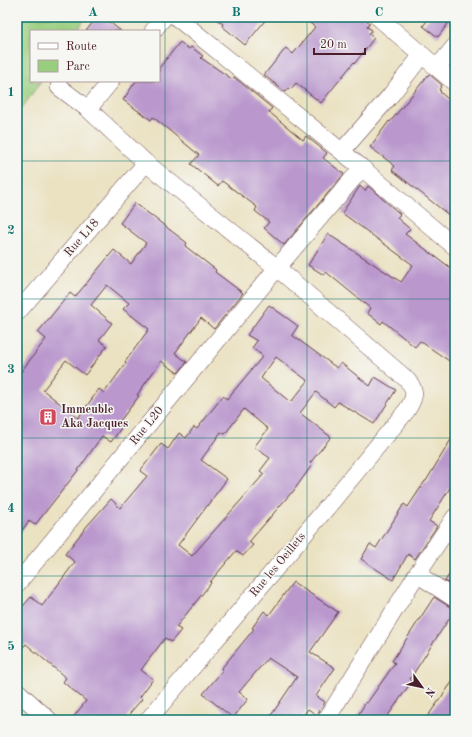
<svg xmlns="http://www.w3.org/2000/svg" width="472" height="737" viewBox="0 0 472 737" font-family="'Old Standard TT',serif">
  <rect width="100%" height="100%" fill="#f6f6f2"/>
  <filter id="ink" filterUnits="userSpaceOnUse"><feTurbulence type="fractalNoise" baseFrequency=".025" numOctaves="2"/><feDisplacementMap in="SourceGraphic" scale="8" xChannelSelector="R" yChannelSelector="G"/><feConvolveMatrix kernelMatrix="1 2 1 2 8 2 1 2 1" color-interpolation-filters="sRGB"/></filter>
  <filter id="wash" filterUnits="userSpaceOnUse"><feTurbulence type="fractalNoise" baseFrequency=".012" numOctaves="4" result="noise"/><feDisplacementMap in="SourceGraphic" scale="16" xChannelSelector="R" yChannelSelector="G"/><feGaussianBlur stdDeviation="0.9" result="paint"/><feColorMatrix in="noise" values="0 0 0 0 0 0 0 0 0 0 0 0 0 0 0 0 0 1.4 0 .05"/><feComposite in="paint" operator="in"/></filter>
  <g filter="url(#wash)">
    <rect width="100%" height="100%" fill="#ebe2c2"/>
    <path fill="#9ace7f" stroke="#727655" d="M17,17H86L76,31H31V81H41L17,115Z"/>
    <g id="blocks">
      <g fill="#ba98ce" fill-rule="evenodd">
        <path d="M97,17H103L121,31H86Z"/>
        <path d="M213,17H268L245,45L222,26L223,24Z"/>
        <path d="M302,17H362L370,23L367,27L372,30L369,34L374,38L355,63L354,62L321,103L296,83L290,90L288,88L285,92L264,75L286,48L293,54L315,27Z"/>
        <path d="M430,17H453L438,37L423,26Z"/>
        <path d="M180,42L189,49L191,47L203,56L201,58L232,79L234,77L272,108L269,112L303,140L306,136L327,153L323,158L344,174L284,245L264,228L269,222L255,211L257,207L222,181L218,186L191,164L199,155L153,117L151,120L123,100L136,81H159V68Z"/>
        <path d="M429,74L442,85L439,90L441,91L440,92L455,105V220L392,170L395,166L370,147L389,121L390,122Z"/>
        <path d="M360,186L365,191L368,186L400,214L397,218L410,229L405,234L455,271V365L420,341L415,347L383,321L381,324L367,313L370,308L326,272L324,275L308,265L328,234L401,282L413,265L342,213Z"/>
        <path d="M135,203L187,243L185,246L216,270L215,272L243,293L214,329L201,318L175,353L187,362L178,373L161,361L137,395L139,396L117,425L121,428L111,442L102,436L76,473L35,525L29,521L17,537V377L46,339L38,332L70,293L75,297L114,250L131,264L146,243L120,223ZM107,285L129,303L123,309L149,329L125,362L126,363L104,393L99,389L78,418L43,390L66,360L85,375L107,346L99,340L112,323L91,305Z"/>
        <path d="M269,305L298,326L292,335L337,368L341,363L370,386L375,377L396,390L374,424L338,402L334,407L316,392L300,413L331,437L310,463L312,465L292,493H291L249,542L253,545L243,556L236,551L210,582L211,583L176,627L181,630L171,642L165,638L141,670L153,679L140,697L142,699L124,720H71L86,701L63,682L66,678L26,644L17,654V613L31,597L42,606L75,562L65,554L87,526L111,499L120,508L147,476L140,471L161,444L168,449L179,433L186,438L194,427L197,429L223,396L227,399L263,356L252,348L257,341L247,335ZM276,357L308,381L291,402L290,400L289,401L261,378ZM244,409L268,429L254,447L270,458L260,471L264,474L192,556L178,545L227,479L201,460L221,432L225,434Z"/>
        <path d="M455,433V480L429,521L437,526L415,559L408,554L393,580L361,559L370,544L376,548L404,504L408,507L425,481H426Z"/>
        <path d="M455,566V587L445,581Z"/>
        <path d="M293,582L338,612L310,652L335,668L316,696L325,702L317,715L308,709L300,720H268L297,677L268,658L239,692L248,699L233,718L203,694L223,670L221,669L254,629L252,628L264,611L269,615Z"/>
        <path d="M434,597L450,607L455,609V610L437,637L410,679L412,681L385,720H355L366,702L367,703L395,663L392,661Z"/>
        <path d="M455,678V720H425Z"/>
      </g>
    </g>
  </g>
  <g filter="url(#ink)">
    <use href="#blocks" fill-opacity="0" stroke="#623c42" stroke-width="1"/>
    <g fill="none" stroke-linecap="round" stroke-linejoin="round">
      <defs>
        <g id="minor">
          <path d="M176,17L362,168L455,247"/>
          <path d="M378,17L422,55L455,83"/>
          <path d="M153,31L164,17"/>
          <path d="M437,68L455,46"/>
          <path d="M59,87L88,109L146,163L277,268L404,377C417,389 416,396 407,410L329,505L148,720"/>
          <path d="M88,109L111,81"/>
          <path d="M342,151L390,96L422,55"/>
          <path d="M17,313L146,163"/>
          <path d="M417,574L455,599"/>
          <path d="M17,584L277,268L362,168"/>
          <path d="M17,691L49,720"/>
          <path d="M326,720L417,574L455,517"/>
        </g>
      </defs>
      <use href="#minor" stroke="#623c42" stroke-width="18"/>
      <use href="#minor" stroke="#fff" stroke-width="17"/>
    </g>
  </g>
  <path fill="none" stroke="#0f766e" stroke-width="1" stroke-opacity="0.55" d="M165,17V720M307,17V720M17,161H455M17,299H455M17,438H455M17,576H455"/>
  <defs>
    <symbol id="building-square" viewBox="-11 -11 22 22"><rect x="-9" y="-9" width="18" height="18" rx="4" fill="#d1495b" stroke="#f6f6f2"/><path d="M-4-6H4V6H1V3H-1V6H-4ZM-2.5-4.3h1.7v1.8h-1.7ZM.8-4.3h1.7v1.8H.8ZM-2.5-1h1.7V.8h-1.7ZM.8-1h1.7V.8H.8Z" fill="#fff"/></symbol>
  </defs>
  <g fill-rule="evenodd">
    <use href="#building-square" x="38" y="407" width="20" height="20"/>
  </g>
  <g text-anchor="middle" dominant-baseline="central" stroke-width="3" stroke-linejoin="round" paint-order="stroke">
    <g font-size="12" fill="#4a1f2b" stroke="#f6f6f2">
      <text transform="translate(82 238) rotate(-49)">Rue L18</text>
      <text transform="translate(147 426) rotate(-51)">Rue L20</text>
      <text transform="translate(278 565) rotate(-50)">Rue les Oeillets</text>
    </g>
    <g font-size="12" font-weight="bold" fill="#4a1f2b" stroke="#f6f6f2" text-anchor="start">
      <text x="61" y="410">Immeuble<tspan x="61" dy="14">Aka Jacques</tspan></text>
    </g>
  </g>
  <rect width="472" height="737" fill="none" stroke="#f6f6f2" stroke-width="44"/>
  <rect x="30" y="30" width="130" height="52" fill="#f6f6f2" stroke="#b1a0a2"/>
  <rect x="38" y="43" width="20" height="6" fill="#ffffff" stroke="#b1a0a2"/>
  <text x="66" y="50" font-size="12" fill="#4a1f2b">Route</text>
  <rect x="38" y="60" width="20" height="12" fill="#9ace7f" stroke="#b1a0a2"/>
  <text x="66" y="70" font-size="12" fill="#4a1f2b">Parc</text>
  <g transform="translate(422 687) rotate(123)" stroke="#f6f6f2" stroke-width="3" paint-order="stroke">
  <path d="M0-3L7 15L0 10L-7 15Z" fill="#4a1f2b"/>
  <text y="-6" font-size="11" font-weight="bold" text-anchor="middle" fill="#4a1f2b">N</text>
  </g>
  <path d="M314 48v6h51v-6" fill="none" stroke="#4a1f2b" stroke-width="2"/>
  <text x="320" y="48" font-size="12" fill="#4a1f2b" stroke="#f6f6f2" stroke-width="3" paint-order="stroke">20 m</text>
  <rect x="22" y="22" width="428" height="693" fill="none" stroke="#0f766e" stroke-width="1.5"/>
  <g font-size="13" text-anchor="middle" font-weight="bold" fill="#0f766e">
    <text x="93" y="16">A</text>
    <text x="236" y="16">B</text>
    <text x="379" y="16">C</text>
    <text x="11" y="96">1</text>
    <text x="11" y="234">2</text>
    <text x="11" y="373">3</text>
    <text x="11" y="512">4</text>
    <text x="11" y="650">5</text>
  </g>
</svg>
